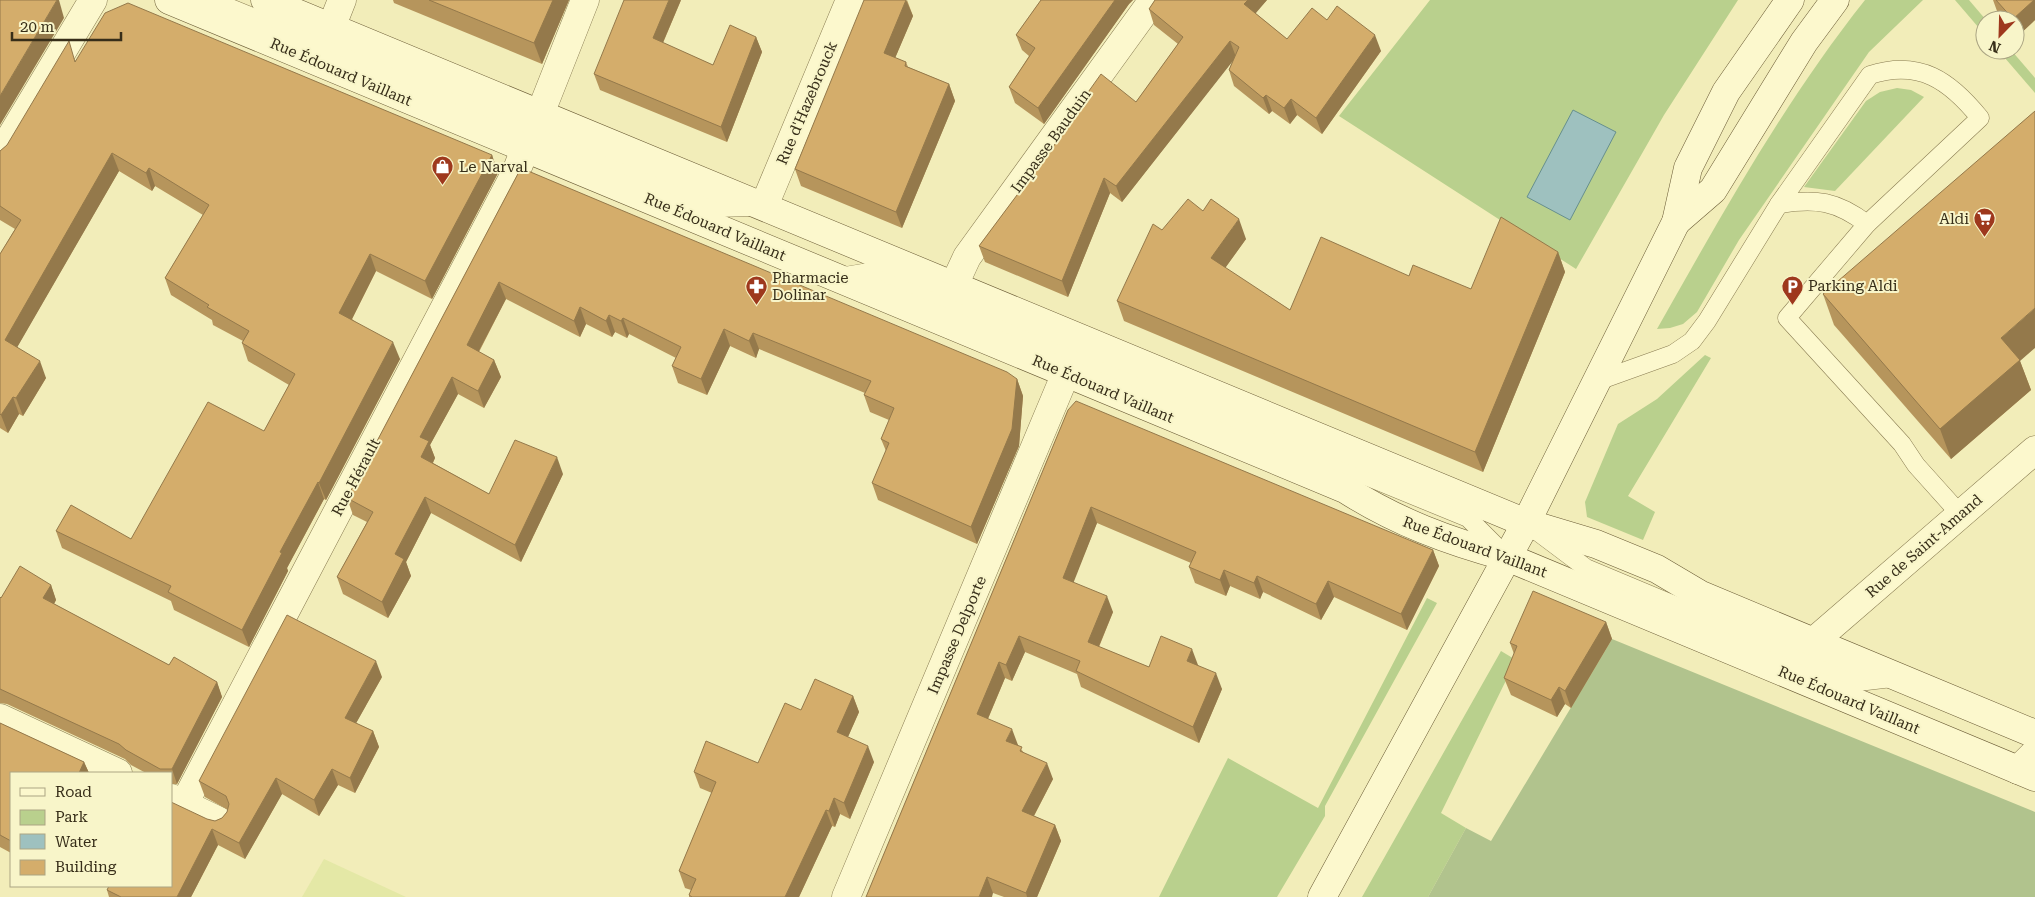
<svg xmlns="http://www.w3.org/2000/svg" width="2035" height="897" viewBox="0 0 2035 897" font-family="'Roboto Serif',serif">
  <rect width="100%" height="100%" fill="#f2edb9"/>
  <path fill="#e4e8a6" d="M324,859L406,897H302Z"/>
  <g fill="#b9d08d">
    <path d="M1430,0H1738L1664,115L1576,269L1339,116Z"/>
    <path d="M1865,0H1923L1869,52L1739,240L1697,312L1683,324L1670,328L1657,329C1721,216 1784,102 1865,0Z"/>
    <path d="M1955,0H1969L1986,20L1985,35Z"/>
    <path d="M1998,50H2011L2035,78V93Z"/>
    <path d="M1897,88L1911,90L1924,97L1835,191L1804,187L1866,101L1880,92Z"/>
    <path d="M1705,355L1711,358L1628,496L1655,512L1643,540L1587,517L1585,502L1618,424L1657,399Z"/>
    <path d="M1427,598L1437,603L1325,806V816L1277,897H1159L1228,758L1318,808Z"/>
    <path d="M1501,651L1516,660L1441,813L1466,828L1428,897H1362Z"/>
  </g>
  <path fill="#b1c38d" d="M1612,639L2035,812V897H1428L1466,828L1491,841Z"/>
  <path fill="#9ec1bf" stroke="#668f8e" d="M1573,110L1616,132L1570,220L1527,197Z"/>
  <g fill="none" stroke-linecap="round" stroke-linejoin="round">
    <defs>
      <g id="service">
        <path d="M211,0L715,208L754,207"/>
        <path d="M1779,204C1816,198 1837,201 1867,224"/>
        <path d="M839,277L869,272L1468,518L1504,554"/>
        <path d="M1595,382L1673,354L1692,341L1707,321L1779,204L1870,75C1920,59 1950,81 1980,118L1867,224L1787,318L1902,444L1916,465L1960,514"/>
        <path d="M1538,532L1586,568L1858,682L1892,678"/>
      </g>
      <g id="minor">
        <path d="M331,28L342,0"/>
        <path d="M540,114L585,0"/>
        <path d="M0,155L93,0"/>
        <path d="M764,206L850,0"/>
        <path d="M954,285L967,257L1153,0"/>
        <path d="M1813,642L2035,450"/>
        <path d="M0,718L118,773"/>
        <path d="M2018,770L2035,753"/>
        <path d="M171,798L219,821"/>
        <path d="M184,804L516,172L525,149"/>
        <path d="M846,897L1066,373"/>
      </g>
      <g id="secondary">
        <path d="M169,0L1345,489C1397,522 1448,541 1507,557L2035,777"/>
        <path d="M265,0L1526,523L1596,544L1657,569L1701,595L2035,734"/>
        <path d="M1676,222L1713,190L1804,42L1835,0"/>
        <path d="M1322,897L1526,523L1676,222L1688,168L1726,92L1790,0"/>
      </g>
    </defs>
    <use href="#service" stroke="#897c52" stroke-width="19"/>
    <use href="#minor" stroke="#897c52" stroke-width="29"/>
    <use href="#secondary" stroke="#6b5c36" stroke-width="29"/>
    <use href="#service" stroke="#fcf8cd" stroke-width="18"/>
    <use href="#minor" stroke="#fcf8cd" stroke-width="28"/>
    <use href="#secondary" stroke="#fcf8cd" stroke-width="28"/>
  </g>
  <g fill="#b6955c">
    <path d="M393,0H569L542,64L394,3Z"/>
    <path d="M681,0L663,43L713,65L756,37L762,52L727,142L600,90L594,74Z"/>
    <path d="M907,0L913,16L895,58L906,62L908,67L949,84L955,101L902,228L801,186L795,169Z"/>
    <path d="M1041,0H1133L1129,4L1044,124L1015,103L1009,87L1029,56L1022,50L1016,35Z"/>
    <path d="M1155,0H1267L1255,13L1287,39L1327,20L1381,51L1322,134L1297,115L1290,124L1272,111L1269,114L1234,86L1229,70L1233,60L1122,202L1110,193L1068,297L985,262L979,246L1066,130L1064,126L1136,102L1178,44L1154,25L1149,9Z"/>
    <path d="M1993,0H2035V20L2019,35L2015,31V20H2005L1997,11Z"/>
    <path d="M76,60L492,155L498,173L432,299L376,271L352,319L400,359L326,500L324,499L287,568L288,571L249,647L174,610L171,601L62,548L56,531L131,539L264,431L289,385L248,361L242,343L243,341L213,325L212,320L171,295L165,278L203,215L155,186L152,191L119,171L17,347L46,378L23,416L19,414L8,433L0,428V254L15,229L0,220V151L7,145Z"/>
    <path d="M521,168L1017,379L1023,396L1019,446L977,544L878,500L872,483L886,451L881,439L889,420L870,412L864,395L865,393L759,349L756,358L730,346L707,395L678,383L672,366L676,358L629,334L627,338L615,332L612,337L586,324L580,337L506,299L479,352L494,360L501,377L484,408L458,394L430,445L435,458L433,463L489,494L563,474L521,562L431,513L406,562L411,576L388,618L343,594L337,577L367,522L353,515L347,498Z"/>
    <path d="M1203,211L1246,239L1225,268L1290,310L1409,276L1471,289L1558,252L1565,272L1483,472L1124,321L1117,301L1162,230Z"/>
    <path d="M1823,294L2020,361L2031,390L1951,459L1834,325Z"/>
    <path d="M1068,410L1433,550L1439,566L1407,630L1334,597L1321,620L1263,592L1260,599L1230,586L1226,596L1195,583L1189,567L1191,563L1097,523L1073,582L1113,612L1099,647L1149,667L1198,665L1222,689L1199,743L1081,687L1077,674L1025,652L1012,681L1005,678L988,719L1018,745L1024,753L1053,779L1034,816L1055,825L1061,841L1037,897H1004L993,893L866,897Z"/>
    <path d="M51,585L56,600L54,604L169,665L217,682L222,697L177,784H171V773H146L131,765L125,759L7,704L0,703V597L1,598Z"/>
    <path d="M1606,622L1612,639L1571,708L1565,704L1557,717L1511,695L1504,678L1514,654L1510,643Z"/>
    <path d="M382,677L356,723L373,731L379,747L355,793L338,785L319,816L282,794L245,859L218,845L191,897H109L107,890L207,819L215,821L222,818L227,812L228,810L205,797L199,781Z"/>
    <path d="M853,696L859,712L848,737L874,762L850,819L840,814L835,827L832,826L799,897H689V895L691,890L685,888L679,871L712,793L700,788L694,772L758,763L801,710Z"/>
    <path d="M0,723L84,762L89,773H11V853L0,847Z"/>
  </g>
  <g fill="#94794b">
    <path d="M57,0H59L64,18L0,125V96Z"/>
    <path d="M553,0H569L542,64L534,43Z"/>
    <path d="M669,0H681L658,54L653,38Z"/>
    <path d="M906,0L913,16L890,70L884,53Z"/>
    <path d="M1115,0H1133L1129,4L1044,124L1038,108Z"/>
    <path d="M1248,0H1267L1250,20L1244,4Z"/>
    <path d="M2034,0H2035V20L2019,35L2015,25V20L2013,19Z"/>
    <path d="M1375,35L1381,51L1322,134L1316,118Z"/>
    <path d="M756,37L762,52L727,142L721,127Z"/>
    <path d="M1230,41L1236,57L1122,202L1116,186Z"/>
    <path d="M949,84L955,101L902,228L896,212Z"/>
    <path d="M1266,95L1272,111L1269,114L1263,98Z"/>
    <path d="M1291,99L1297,115L1290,124L1284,108Z"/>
    <path d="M112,153L119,171L11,358L5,340Z"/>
    <path d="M492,155L498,173L432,299L425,281Z"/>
    <path d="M149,168L155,186L152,191L146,173Z"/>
    <path d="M1104,178L1110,193L1068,297L1062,281Z"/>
    <path d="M1239,219L1246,239L1218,278L1211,258Z"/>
    <path d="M1558,252L1565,272L1483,472L1475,452Z"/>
    <path d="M370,254L376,271L346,331L339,313Z"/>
    <path d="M499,282L506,299L473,362L467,345Z"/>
    <path d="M580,307L586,324L580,337L574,321Z"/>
    <path d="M2035,308V348L2020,361L2031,390L1951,459L1940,429L2001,338Z"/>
    <path d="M609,315L615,332L612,337L606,321Z"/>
    <path d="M623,318L629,334L627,338L621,321Z"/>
    <path d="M724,329L730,346L707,395L701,379Z"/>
    <path d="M753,333L759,349L756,358L749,341Z"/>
    <path d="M393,342L400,359L326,500L319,483Z"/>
    <path d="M494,360L501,377L484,408L478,391Z"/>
    <path d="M40,361L46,378L23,416L16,398Z"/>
    <path d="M452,377L458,394L430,445L435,458L427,474L421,457L420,437Z"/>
    <path d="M1017,379L1023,396L1019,446L977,544L971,527Z"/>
    <path d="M13,397L19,414L8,433L1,415Z"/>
    <path d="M557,457L563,474L521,562L515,545Z"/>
    <path d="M318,482L324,499L287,568L288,571L249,647L242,630L280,552Z"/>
    <path d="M425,497L431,513L406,562L411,576L388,618L382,602L395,554Z"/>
    <path d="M1091,507L1097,523L1069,594L1063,578Z"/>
    <path d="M1433,550L1439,566L1407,630L1401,614Z"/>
    <path d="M1224,570L1230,586L1226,596L1220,580Z"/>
    <path d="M1257,576L1263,592L1260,599L1254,583Z"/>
    <path d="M1328,581L1334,597L1321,620L1316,604Z"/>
    <path d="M51,585L56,600L49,613L43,598Z"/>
    <path d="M1107,596L1113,612L1094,658L1088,642Z"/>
    <path d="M1606,622L1612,639L1571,708L1565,691Z"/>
    <path d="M1019,636L1025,652L1012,681L1006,665Z"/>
    <path d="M1192,649L1198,665L1192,677L1187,661Z"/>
    <path d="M376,661L382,677L350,734L345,718Z"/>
    <path d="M999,662L1005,678L983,730L977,714Z"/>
    <path d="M1216,673L1222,689L1199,743L1193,727Z"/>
    <path d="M217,682L222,697L177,784L172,769Z"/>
    <path d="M1559,687L1565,704L1557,717L1551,700Z"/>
    <path d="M853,696L859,712L843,748L837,732Z"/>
    <path d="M1012,729L1018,745L1012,757L1006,741Z"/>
    <path d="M373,731L379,747L355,793L350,778Z"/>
    <path d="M868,746L874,762L850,819L844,803Z"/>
    <path d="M84,762L89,773H79Z"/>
    <path d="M1047,763L1053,779L1028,827L1022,811Z"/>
    <path d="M332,769L338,785L319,816L314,800Z"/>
    <path d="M276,778L282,794L245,859L239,843Z"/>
    <path d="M834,798L840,814L835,827L829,811Z"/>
    <path d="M826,810L832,826L799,897H785Z"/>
    <path d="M1055,825L1061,841L1037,897H1027L1026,893Z"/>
    <path d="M212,829L218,845L191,897H177Z"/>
    <path d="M987,877L993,893L992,897H979Z"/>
  </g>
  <g fill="#d4ad6b" stroke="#94794b">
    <path d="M0,0H57L0,96Z"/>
    <path d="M429,0H553L534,43Z"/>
    <path d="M624,0H669L653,38L713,65L730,25L756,37L721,127L594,74Z"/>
    <path d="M864,0H906L884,53L906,62L905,66L949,84L896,212L795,169Z"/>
    <path d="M1041,0H1115L1038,108L1009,87L1035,48L1016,35Z"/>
    <path d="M1155,0H1248L1244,4L1287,39L1312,8L1327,20L1337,6L1375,35L1316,118L1291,99L1284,108L1266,95L1263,98L1229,70L1239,47L1230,41L1116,186L1104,178L1062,281L979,246L1067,128L1064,126L1101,74L1136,102L1183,37L1149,9Z"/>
    <path d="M1996,0H2034L2013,19Z"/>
    <path d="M128,3L492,155L425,281L370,254L339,313L393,342L319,483L318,482L280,552L282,553L242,630L168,592L171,586L56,531L71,505L131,539L208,402L264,431L295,374L242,343L249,331L207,307L209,305L165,278L209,205L149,168L146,173L112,153L5,340L40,361L16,398L13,397L1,415L0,414V254L21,220L0,206V151L7,145L69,41L75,62L105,13Z"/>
    <path d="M2035,111V308L2001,338L2020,360L1940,429L1823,294Z"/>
    <path d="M521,168L1007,372L1017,379L1012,429L971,527L872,483L889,443L881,439L894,408L864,395L871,381L753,333L749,341L724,329L701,379L672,366L681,347L623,318L621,321L609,315L606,321L580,307L574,321L499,282L467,345L494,360L478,391L452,377L420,437L429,441L421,457L489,494L515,440L557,457L515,545L425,497L395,554L404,559L382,602L337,577L373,512L347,498Z"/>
    <path d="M1188,199L1203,211L1211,199L1239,219L1211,258L1290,310L1321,237L1409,276L1413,265L1471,289L1501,217L1558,252L1475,452L1117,301L1153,224L1162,230Z"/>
    <path d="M1076,401L1433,550L1401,614L1328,581L1316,604L1257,576L1254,583L1224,570L1220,580L1189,567L1196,552L1091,507L1063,578L1107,596L1088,642L1149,667L1161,636L1192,649L1187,661L1216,673L1193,727L1076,671L1080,661L1019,636L1006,665L999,662L977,714L1012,729L1006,741L1022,747L1020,751L1047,763L1022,811L1055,825L1026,893L987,877L979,897H866L1068,410Z"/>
    <path d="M20,566L51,585L43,598L169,665L174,657L217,682L172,769H160L126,750L119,744L0,689V597L1,598Z"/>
    <path d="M1533,591L1606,622L1565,691L1559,687L1551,700L1504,678L1517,646L1510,643Z"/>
    <path d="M287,615L376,661L345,718L373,731L350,778L332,769L314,800L276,778L239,843L212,829L177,897H121L107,890L109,886H171V802L207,819L215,821L222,818L227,812L229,804L226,796L199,781Z"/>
    <path d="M815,679L853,696L837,732L868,746L844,803L834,798L829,811L826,810L785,897H692L689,895L696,879L679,871L716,782L694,772L706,741L758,763L785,703L801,710Z"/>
    <path d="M0,723L84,762L79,773H11V841L0,835Z"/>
  </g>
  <defs>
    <symbol id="shop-pin" viewBox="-11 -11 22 30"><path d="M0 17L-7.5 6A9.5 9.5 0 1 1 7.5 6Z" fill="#9e381d" stroke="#f8f5c9"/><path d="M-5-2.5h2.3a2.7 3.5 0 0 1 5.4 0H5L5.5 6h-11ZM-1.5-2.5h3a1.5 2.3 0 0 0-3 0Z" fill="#fff"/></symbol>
    <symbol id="supermarket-pin" viewBox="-11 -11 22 30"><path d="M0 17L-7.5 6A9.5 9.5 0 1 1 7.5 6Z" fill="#9e381d" stroke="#f8f5c9"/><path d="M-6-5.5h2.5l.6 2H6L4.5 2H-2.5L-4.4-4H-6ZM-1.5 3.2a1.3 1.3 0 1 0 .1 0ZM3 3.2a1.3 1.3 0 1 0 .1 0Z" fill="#fff"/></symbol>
    <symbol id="parking-pin" viewBox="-11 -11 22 30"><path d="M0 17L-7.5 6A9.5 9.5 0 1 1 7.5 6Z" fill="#9e381d" stroke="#f8f5c9"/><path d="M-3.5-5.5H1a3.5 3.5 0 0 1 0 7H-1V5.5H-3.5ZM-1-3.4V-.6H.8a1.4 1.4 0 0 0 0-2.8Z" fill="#fff"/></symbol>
    <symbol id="pharmacy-pin" viewBox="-11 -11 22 30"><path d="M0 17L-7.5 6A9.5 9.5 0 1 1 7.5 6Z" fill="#9e381d" stroke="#f8f5c9"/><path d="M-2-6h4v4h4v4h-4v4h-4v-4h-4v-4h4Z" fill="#fff"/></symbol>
  </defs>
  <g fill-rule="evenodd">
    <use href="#shop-pin" x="430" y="154" width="25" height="34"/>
    <use href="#supermarket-pin" x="1972" y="206" width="25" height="34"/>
    <use href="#parking-pin" x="1780" y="274" width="25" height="34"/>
    <use href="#pharmacy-pin" x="744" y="274" width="25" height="34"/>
  </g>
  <g text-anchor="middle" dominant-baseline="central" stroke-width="4" stroke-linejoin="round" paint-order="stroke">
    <g font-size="15" fill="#372e19" stroke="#f8f5c9">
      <text transform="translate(341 72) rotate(23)">Rue Édouard Vaillant</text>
      <text transform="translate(807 103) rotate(-67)">Rue d'Hazebrouck</text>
      <text transform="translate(1051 141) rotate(-54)">Impasse Bauduin</text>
      <text transform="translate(715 227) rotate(23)">Rue Édouard Vaillant</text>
      <text transform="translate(1103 389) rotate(23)">Rue Édouard Vaillant</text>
      <text transform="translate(356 477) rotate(-62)">Rue Hérault</text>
      <text transform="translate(1924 546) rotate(-41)">Rue de Saint-Amand</text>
      <text transform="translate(1475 547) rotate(20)">Rue Édouard Vaillant</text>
      <text transform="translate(957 635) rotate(-67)">Impasse Delporte</text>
      <text transform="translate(1849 700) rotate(23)">Rue Édouard Vaillant</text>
    </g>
    <g font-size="15" fill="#372e19" stroke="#f8f5c9" text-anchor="start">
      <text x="459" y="167">Le Narval</text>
      <text x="1969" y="219" text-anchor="end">Aldi</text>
      <text x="772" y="278">Pharmacie<tspan x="772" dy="17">Dolinar</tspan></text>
      <text x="1808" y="286">Parking Aldi</text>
    </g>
  </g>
  <rect x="10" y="772" width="162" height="115" fill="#f8f5c9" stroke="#aba583"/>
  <rect x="20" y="788" width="25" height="8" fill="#fcf8cd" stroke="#aba583"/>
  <text x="55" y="797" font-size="15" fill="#372e19">Road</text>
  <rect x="20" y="810" width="25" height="15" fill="#b9d08d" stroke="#aba583"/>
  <text x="55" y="822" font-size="15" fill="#372e19">Park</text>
  <rect x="20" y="834" width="25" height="15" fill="#9ec1bf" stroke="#aba583"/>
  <text x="55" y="847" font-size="15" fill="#372e19">Water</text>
  <rect x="20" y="860" width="25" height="15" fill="#d4ad6b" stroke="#aba583"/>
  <text x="55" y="872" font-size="15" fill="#372e19">Building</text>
  <g transform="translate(2000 35) rotate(203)"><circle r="24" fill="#f8f5c9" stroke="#aba583"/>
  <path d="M0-4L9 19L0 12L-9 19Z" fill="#9e381d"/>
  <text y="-8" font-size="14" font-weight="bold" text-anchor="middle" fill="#372e19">N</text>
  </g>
  <path d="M12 32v8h109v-8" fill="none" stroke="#372e19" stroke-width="2.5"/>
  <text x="20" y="32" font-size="15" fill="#372e19" stroke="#f8f5c9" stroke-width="4" paint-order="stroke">20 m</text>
</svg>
